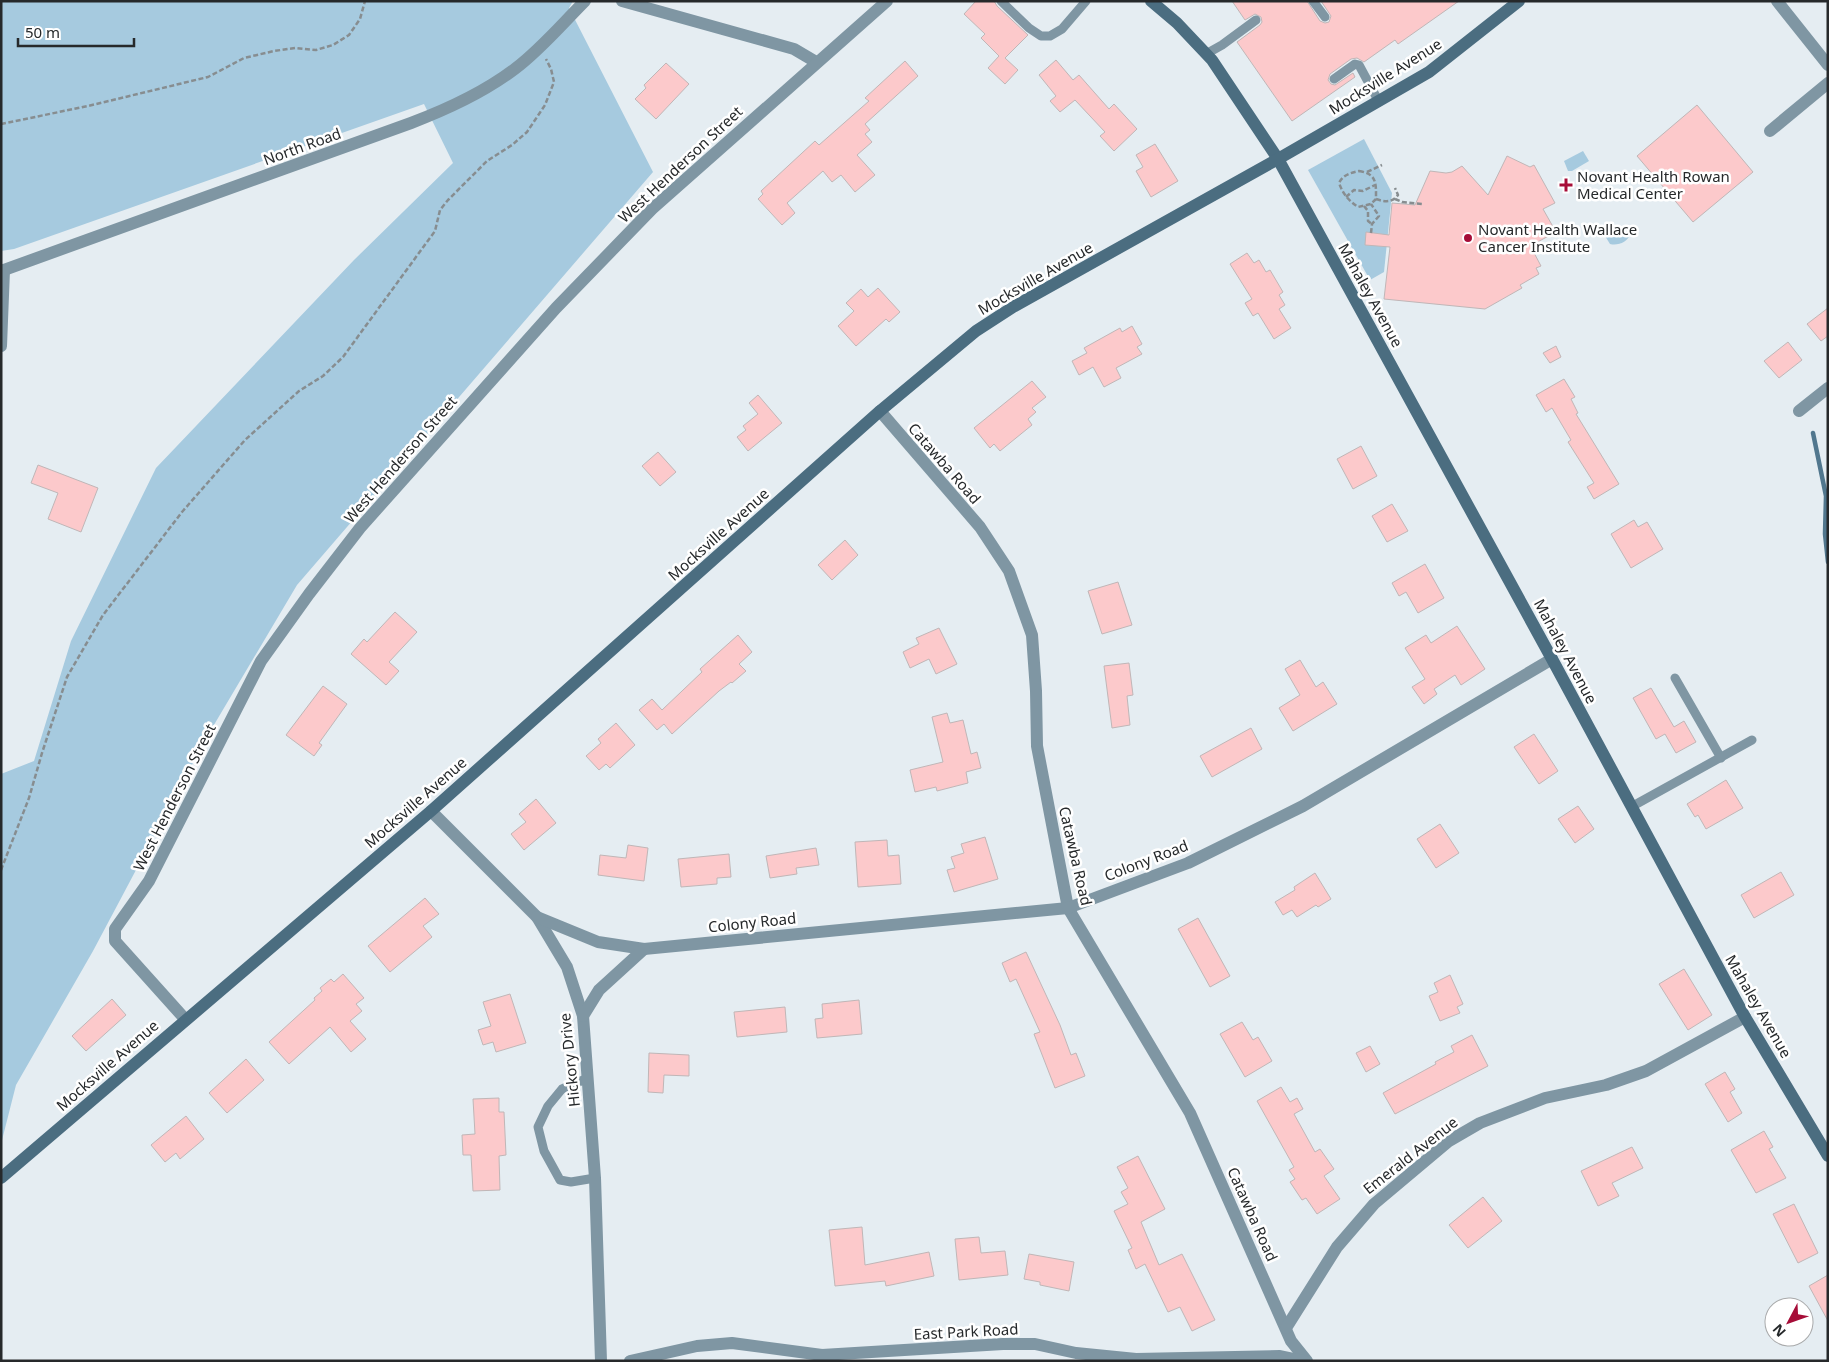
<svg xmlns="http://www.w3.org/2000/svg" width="1829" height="1362" viewBox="0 0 1829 1362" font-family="'Noto Sans',sans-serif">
  <rect width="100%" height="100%" fill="#e5edf2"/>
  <g fill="#a6cadf">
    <path d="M1,1H573L569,8L653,172L297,585L205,740L93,951L16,1085L1,1144V774L34,761L71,641L156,468L354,260L453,163L424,104L14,249L1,251Z"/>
    <path d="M1364,139L1392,193L1384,272L1370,280L1308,170Z"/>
    <path d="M1583,151L1589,161L1572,171H1568L1564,161Z"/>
    <path d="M1613,229L1617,234L1628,230L1630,234C1628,242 1618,246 1610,244L1605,236Z"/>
  </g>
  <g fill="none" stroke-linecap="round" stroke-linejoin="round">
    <path stroke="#51778e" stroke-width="4.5" d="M1813,433L1826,496L1825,534L1828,562"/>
  </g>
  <g fill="#fcc9cb" stroke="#c0b6b7">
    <path d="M976,1H994L997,6L1028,35L1005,58L1018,70L1005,84L988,68L999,56L981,38L985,34L964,14Z"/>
    <path d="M1232,1H1307L1320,21L1325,23L1329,22L1331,16L1321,1H1459L1398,44L1395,40L1364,62L1357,58L1351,59L1330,74L1328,80L1331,84L1335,85L1353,73L1355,77L1292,121L1237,42L1260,25L1262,22L1261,17L1255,14L1245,20Z"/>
    <path d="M1056,60L1073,80L1079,75L1109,109L1114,104L1137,129L1114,151L1100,136L1105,132L1075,100L1060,112L1050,101L1056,96L1039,75Z"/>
    <path d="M905,61L918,76L865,124L870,130L865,134L872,142L857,155L875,175L855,192L841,175L832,182L823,171L787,203L795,213L782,225L758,199L763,194L761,191L815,141L819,145L869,101L865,98Z"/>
    <path d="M666,63L689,84L656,119L635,99L646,88L644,85Z"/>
    <path d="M1697,105L1753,172L1693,222L1637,156Z"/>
    <path d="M1155,144L1178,181L1151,197L1136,171L1143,167L1136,155Z"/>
    <path d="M1507,156L1530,167L1534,165L1555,203L1543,209L1556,232L1532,245L1534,248L1532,249L1541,266L1536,268L1539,274L1520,285L1522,288L1485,309L1384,299L1390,247L1365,245L1366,232L1389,235L1392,203L1415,205L1430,171L1446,173L1452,172L1462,166L1488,195Z"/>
    <path d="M1247,253L1254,263L1259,260L1266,272L1270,270L1283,292L1279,295L1285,305L1279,309L1291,328L1274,339L1258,313L1253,316L1245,303L1252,299L1230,264Z"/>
    <path d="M878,288L900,312L889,322L886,319L856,346L838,326L854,311L846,303L861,289L868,297Z"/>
    <path d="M1828,308V336L1821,341L1807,324Z"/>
    <path d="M1132,326L1142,344L1137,347L1142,354L1116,368L1121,378L1104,387L1093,367L1079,375L1072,361L1087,353L1084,348L1120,328L1122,332Z"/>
    <path d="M1788,342L1802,360L1779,378L1764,361Z"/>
    <path d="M1556,346L1561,357L1550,363L1543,353Z"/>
    <path d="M1564,379L1575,397L1571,399L1578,413L1576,414L1619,484L1594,499L1587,487L1594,483L1568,442L1571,440L1552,408L1546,412L1536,395Z"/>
    <path d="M1032,381L1046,397L1032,408L1036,412L1028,419L1032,425L1000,451L994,444L990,448L974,428Z"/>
    <path d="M758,395L782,423L748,451L737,437L746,430L743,426L758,414L749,403Z"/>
    <path d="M1361,446L1377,476L1353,489L1337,459Z"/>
    <path d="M658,452L676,472L660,486L642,466Z"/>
    <path d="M38,465L98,488L81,532L48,519L58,493L31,483Z"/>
    <path d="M1392,504L1408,531L1387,542L1372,516Z"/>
    <path d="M1634,520L1638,527L1647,522L1663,549L1631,568L1611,534Z"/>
    <path d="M845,540L858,555L832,580L818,565Z"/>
    <path d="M1425,564L1444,598L1418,613L1406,592L1399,596L1392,583Z"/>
    <path d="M1118,582L1132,625L1102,634L1088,591Z"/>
    <path d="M395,612L417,632L389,662L399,671L386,685L351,654L364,639L367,642Z"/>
    <path d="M1457,626L1485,669L1461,685L1455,675L1434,689L1437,694L1424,704L1412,687L1425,679L1405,648L1426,635L1431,643Z"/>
    <path d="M939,628L957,664L936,674L929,659L910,668L903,652L919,644L916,638Z"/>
    <path d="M738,635L752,652L739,664L746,671L732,683L731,682L719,691L672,734L664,724L657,730L639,710L652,699L662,710L702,672L700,669Z"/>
    <path d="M1300,660L1316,687L1323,682L1337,704L1293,731L1279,708L1300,695L1285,669Z"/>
    <path d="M1129,663L1133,695L1127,696L1130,725L1112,728L1104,666Z"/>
    <path d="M323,686L347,704L319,743L322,745L314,756L286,735Z"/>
    <path d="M1651,688L1674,727L1684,721L1696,742L1676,753L1665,734L1656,739L1633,698Z"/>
    <path d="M947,713L950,723L963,720L971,754L977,752L981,768L966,772L968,783L937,791L936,787L915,792L910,770L943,762L932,717Z"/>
    <path d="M616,723L635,745L610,768L606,764L599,770L586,756L601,743L598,739Z"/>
    <path d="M1251,728L1262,749L1212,777L1200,756Z"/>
    <path d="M1534,734L1558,771L1539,784L1514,747Z"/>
    <path d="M1726,780L1743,808L1706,829L1698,815L1695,817L1687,804Z"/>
    <path d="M536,799L556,823L524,850L511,834L526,822L519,814Z"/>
    <path d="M1578,806L1594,829L1575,843L1558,819Z"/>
    <path d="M1440,824L1459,853L1436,868L1417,839Z"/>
    <path d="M985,837L998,879L954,892L947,870L955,868L951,857L964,853L961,844Z"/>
    <path d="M887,840L888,856L899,855L901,884L858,887L855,842Z"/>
    <path d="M628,845L648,848L644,881L598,875L600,855L626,858Z"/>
    <path d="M816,848L819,865L796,868L797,874L770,878L766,856Z"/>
    <path d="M729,854L731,877L717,878V884L681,887L678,859Z"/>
    <path d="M1781,872L1794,895L1754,918L1741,895Z"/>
    <path d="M1315,873L1331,899L1318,907L1316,905L1297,917L1292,910L1283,915L1275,902L1295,890L1294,887Z"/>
    <path d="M425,898L439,914L423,926L432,937L390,972L368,946Z"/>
    <path d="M1198,918L1230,976L1210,987L1178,929Z"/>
    <path d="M1026,952L1060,1025L1071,1055L1076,1053L1085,1076L1055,1088L1034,1034L1040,1032L1016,979L1010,982L1002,963Z"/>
    <path d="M1684,969L1712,1015L1688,1030L1659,984Z"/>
    <path d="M343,974L364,998L356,1004L362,1011L350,1021L366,1039L351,1052L330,1027L289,1064L269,1042L315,1000L314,998L322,991L320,988L331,979L334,982Z"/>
    <path d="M1450,975L1463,1004L1457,1007L1460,1013L1440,1021L1429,996L1438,992L1434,983Z"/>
    <path d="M510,994L526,1043L496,1052L493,1042L483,1045L478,1030L491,1026L483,1002Z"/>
    <path d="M112,999L126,1015L86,1051L72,1036Z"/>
    <path d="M859,1000L862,1034L817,1038L815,1019L823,1018L822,1004Z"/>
    <path d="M785,1007L787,1032L737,1037L734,1012Z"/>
    <path d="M1242,1022L1253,1040L1258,1037L1272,1061L1245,1077L1220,1034Z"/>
    <path d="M1472,1035L1488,1066L1395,1114L1383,1093L1436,1064L1435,1062L1454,1052L1451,1046Z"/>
    <path d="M1370,1046L1380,1064L1366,1072L1356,1053Z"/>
    <path d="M649,1053L689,1055V1076L664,1075L663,1093L648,1092Z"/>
    <path d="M246,1059L264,1080L227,1113L209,1093Z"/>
    <path d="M1725,1072L1735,1089L1730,1092L1742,1113L1728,1122L1705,1084Z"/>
    <path d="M1281,1087L1290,1102L1297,1098L1303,1109L1294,1114L1315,1152L1320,1149L1334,1169L1324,1176L1340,1199L1317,1214L1306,1198L1302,1200L1290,1182L1295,1179L1289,1170L1294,1167L1257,1101Z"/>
    <path d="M499,1098V1112H504L506,1155L499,1156L500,1190L473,1191L471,1155H463L462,1135L475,1134L473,1099Z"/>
    <path d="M186,1116L204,1139L180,1159L176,1153L165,1162L151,1145Z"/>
    <path d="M1764,1131L1773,1147L1769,1149L1786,1178L1756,1193L1731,1150Z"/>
    <path d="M1632,1147L1643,1168L1612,1183L1619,1196L1598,1206L1581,1171Z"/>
    <path d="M1138,1156L1165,1209L1141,1222L1159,1265L1182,1254L1215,1320L1192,1331L1180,1307L1168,1312L1145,1264L1136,1269L1128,1250L1132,1248L1114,1211L1128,1204L1121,1192L1128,1188L1117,1167Z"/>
    <path d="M1483,1197L1502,1221L1468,1248L1449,1225Z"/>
    <path d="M1794,1204L1818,1253L1798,1263L1773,1214Z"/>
    <path d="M862,1227L865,1265L929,1252L934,1276L886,1286L885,1281L835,1286L829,1230Z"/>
    <path d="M979,1237L981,1253L1005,1251L1008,1275L959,1280L955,1239Z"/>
    <path d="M1029,1254L1074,1262L1069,1291L1040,1285V1282L1024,1279Z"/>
    <path d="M1828,1275V1321L1809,1286Z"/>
  </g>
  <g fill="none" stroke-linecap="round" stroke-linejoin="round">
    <g stroke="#878d90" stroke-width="2.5" stroke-dasharray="5 2.5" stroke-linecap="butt">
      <path d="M1,124L88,106L208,77L244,58L274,51L295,48L316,50L333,45L349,35L360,19L365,1"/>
      <path d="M1359,171C1377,174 1376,183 1376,199L1371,204L1358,207C1348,200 1343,194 1339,183C1343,175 1350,173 1359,171Z"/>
      <path d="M1367,172L1382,165"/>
      <path d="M1346,197L1354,190L1363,191L1375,185"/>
      <path d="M1376,199C1385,202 1392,203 1398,195L1395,188"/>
      <path d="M1395,199L1402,202L1423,204"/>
      <path d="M1364,206L1368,211V221L1372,224"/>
      <path d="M1371,233L1372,224L1379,216L1371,204"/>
      <path d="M1,870L29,798L42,753L67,677L103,615L182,512L245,440L299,391L323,376L343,357L435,231L440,210L448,200L487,161L512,145L527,132L545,105L554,82L551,69L546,59"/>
    </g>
    <g stroke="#7f96a3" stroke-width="9">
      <path d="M1001,1L1029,28L1041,36H1050L1062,29L1086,1"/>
      <path d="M1313,1L1325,17"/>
      <path d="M1206,54L1222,45L1256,20"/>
      <path d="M1334,79L1355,64L1359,65L1379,102"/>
      <path d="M1675,678L1721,758"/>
      <path d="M1631,807L1752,740"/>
      <path d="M588,1078L562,1089L548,1106L538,1127L544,1151L560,1180L571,1182L595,1178"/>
    </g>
    <g stroke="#7f96a3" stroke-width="12">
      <path d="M622,1L794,49L816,62"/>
      <path d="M1777,1L1828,65"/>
      <path d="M1770,131L1828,83"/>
      <path d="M1,271L411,123C448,109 485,92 516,68C541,49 562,24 585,1"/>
      <path d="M1,346L4,270"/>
      <path d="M880,411L980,527L1009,571L1032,635L1036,691L1037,746L1068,908L1190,1113L1291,1341L1307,1361"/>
      <path d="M1799,411L1828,388"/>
      <path d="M431,811L537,917L567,967L583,1016L595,1178L601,1361"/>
      <path d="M537,917L598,942L644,949L1068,908L1188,863L1303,806L1552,659"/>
      <path d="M583,1016L599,990L644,949"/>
      <path d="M185,1019L115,941V929L149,881L261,661L309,594L360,528L556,308L652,209L887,1"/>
      <path d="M1286,1328L1337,1247L1374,1204L1449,1141L1480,1123L1545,1098L1606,1085L1646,1071L1745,1017"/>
      <path d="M630,1361L697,1346L732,1343L822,1355L1003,1344H1035L1076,1353L1136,1359L1280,1356L1304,1361"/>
    </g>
    <g stroke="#4b6d80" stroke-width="12">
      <path d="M1151,1L1177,23L1212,60L1278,159L1552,659L1745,1017L1828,1156"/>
      <path d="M1,1178L431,811L880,411L976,331L1013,307L1278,159L1429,72L1519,1"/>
    </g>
  </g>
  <g fill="#a60d38" stroke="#fff" stroke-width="2">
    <path d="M1563.5 177.5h5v5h5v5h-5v5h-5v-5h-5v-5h5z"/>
    <circle cx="1468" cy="238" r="5"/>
  </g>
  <g text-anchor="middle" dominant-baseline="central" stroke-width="5" stroke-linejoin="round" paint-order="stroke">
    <g font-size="15" fill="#26292b" stroke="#fff">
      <text transform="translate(1385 76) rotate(-32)">Mocksville Avenue</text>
      <text transform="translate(302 146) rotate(-20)">North Road</text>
      <text transform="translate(680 164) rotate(-43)">West Henderson Street</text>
      <text transform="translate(1035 278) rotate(-30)">Mocksville Avenue</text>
      <text transform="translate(1371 295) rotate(61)">Mahaley Avenue</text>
      <text transform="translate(400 459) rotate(-49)">West Henderson Street</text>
      <text transform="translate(945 463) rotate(49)">Catawba Road</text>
      <text transform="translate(718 534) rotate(-42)">Mocksville Avenue</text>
      <text transform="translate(1566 651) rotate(62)">Mahaley Avenue</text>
      <text transform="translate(174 797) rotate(-63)">West Henderson Street</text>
      <text transform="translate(415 802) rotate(-41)">Mocksville Avenue</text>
      <text transform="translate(1076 856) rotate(77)">Catawba Road</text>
      <text transform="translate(1146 860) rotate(-21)">Colony Road</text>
      <text transform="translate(752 922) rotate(-6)">Colony Road</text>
      <text transform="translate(1759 1006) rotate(60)">Mahaley Avenue</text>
      <text transform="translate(569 1060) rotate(-96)">Hickory Drive</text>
      <text transform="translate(107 1065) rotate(-41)">Mocksville Avenue</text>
      <text transform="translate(1410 1155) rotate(-38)">Emerald Avenue</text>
      <text transform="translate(1253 1214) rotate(66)">Catawba Road</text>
      <text transform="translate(966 1331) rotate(-3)">East Park Road</text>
    </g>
    <g font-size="15" fill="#26292b" stroke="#fff" text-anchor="start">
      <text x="1577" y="176">Novant Health Rowan<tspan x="1577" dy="17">Medical Center</tspan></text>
      <text x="1478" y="229">Novant Health Wallace<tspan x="1478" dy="17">Cancer Institute</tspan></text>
    </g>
  </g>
  <rect width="1829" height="1362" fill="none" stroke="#26292b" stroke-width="5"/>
  <g transform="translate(1789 1322) rotate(229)"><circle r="24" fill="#ffffff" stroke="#a8a9aa"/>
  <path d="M0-4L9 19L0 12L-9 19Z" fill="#a60d38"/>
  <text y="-8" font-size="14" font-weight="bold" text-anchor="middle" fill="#26292b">N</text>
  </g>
  <path d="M18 38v8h116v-8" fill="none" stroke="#26292b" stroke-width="2.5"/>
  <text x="25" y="38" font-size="15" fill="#26292b" stroke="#ffffff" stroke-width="4" paint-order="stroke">50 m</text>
</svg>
